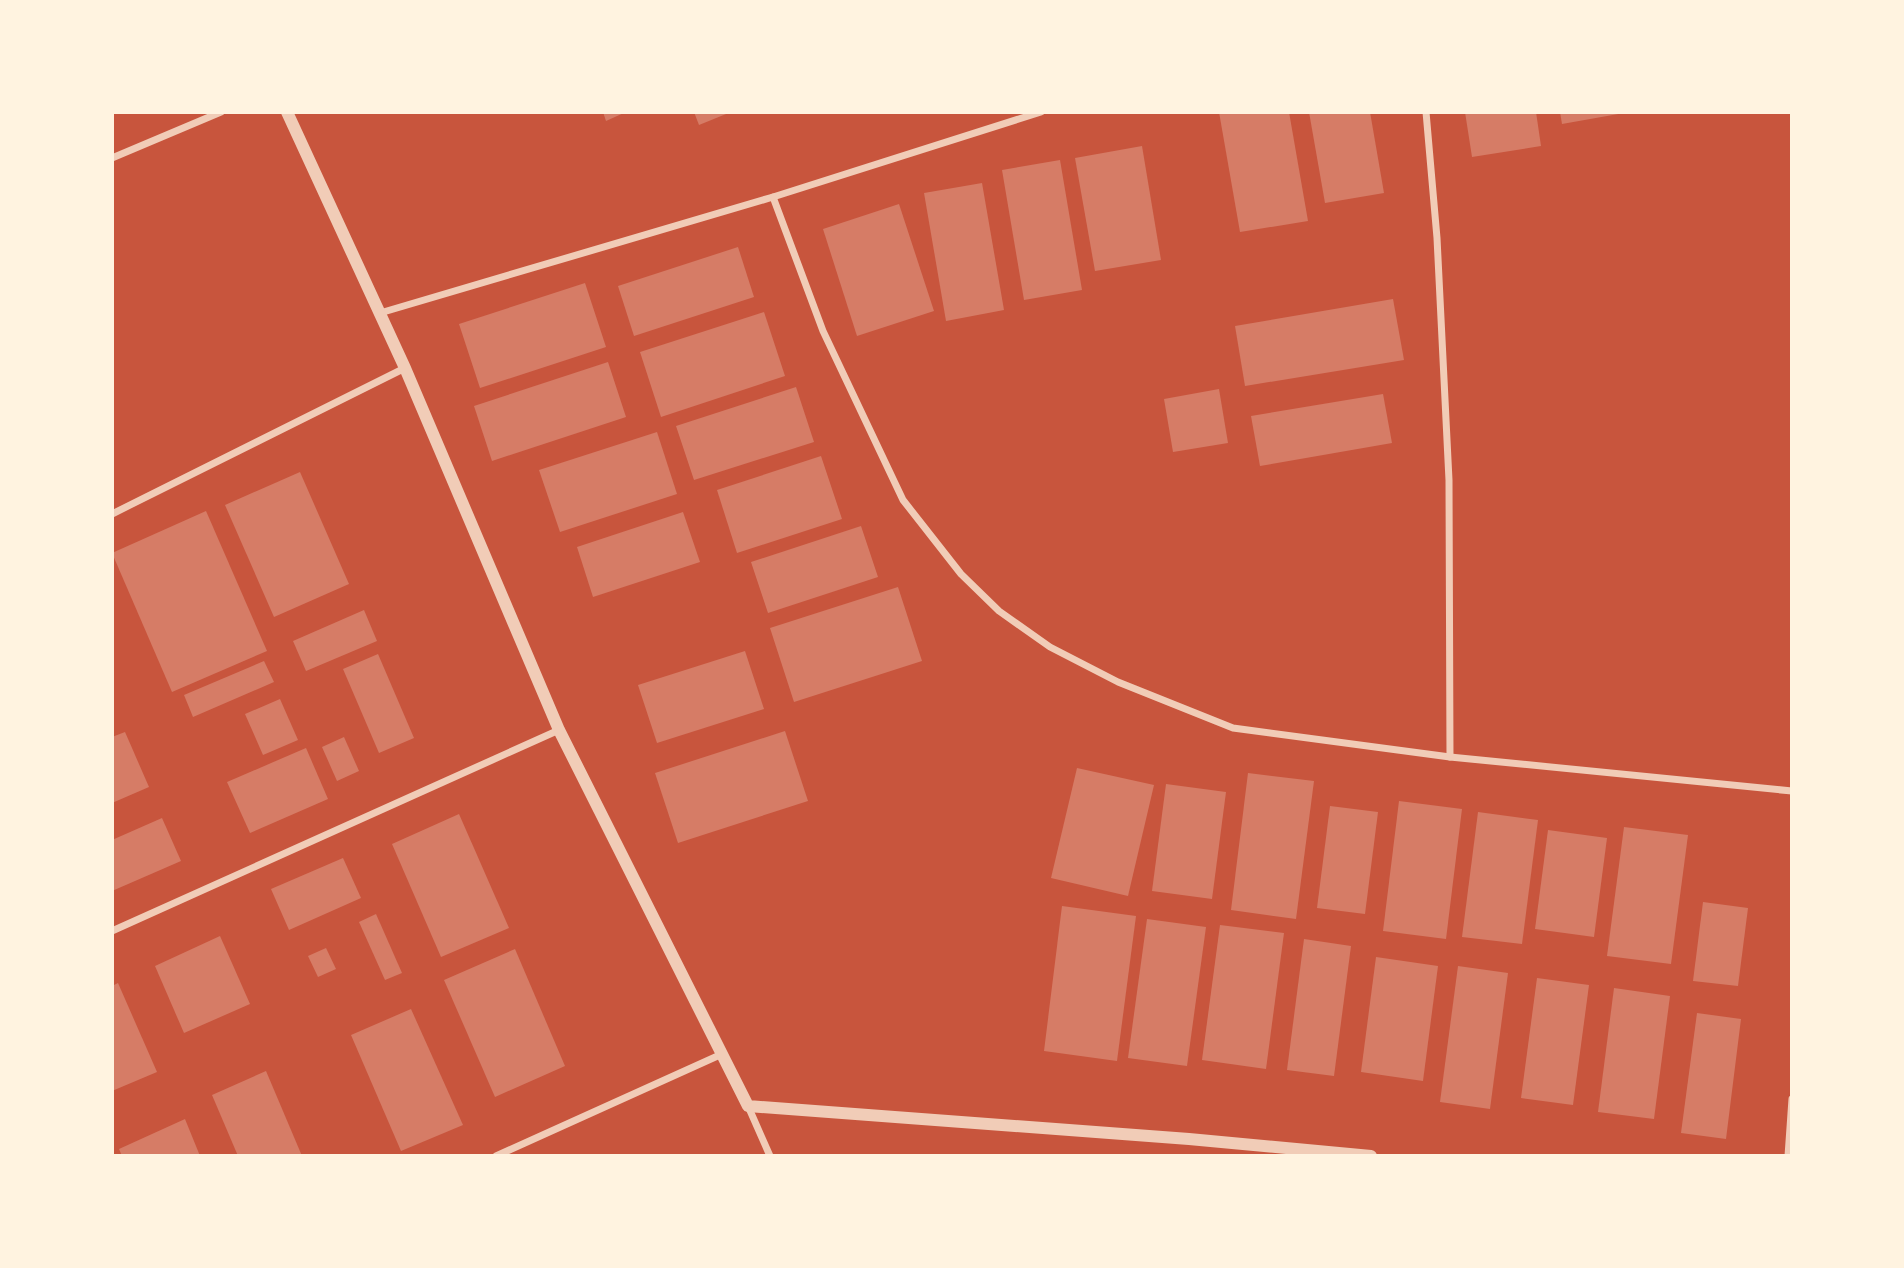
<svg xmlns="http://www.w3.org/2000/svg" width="1904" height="1268" viewBox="0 0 1904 1268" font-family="Signika,sans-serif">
  <rect width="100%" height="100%" fill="#c8553d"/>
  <g fill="#d67c66">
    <path d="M603,112H626L606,121Z"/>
    <path d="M694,112H731L699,125Z"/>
    <path d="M1219,112H1289L1308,221L1240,232Z"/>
    <path d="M1309,112H1370L1384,193L1325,203Z"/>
    <path d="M1465,112H1536L1541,146L1472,157Z"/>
    <path d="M1560,112H1624V113L1562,124Z"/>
    <path d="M1142,146L1161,260L1095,271L1075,158Z"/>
    <path d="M1060,160L1082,290L1024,300L1002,170Z"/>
    <path d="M982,183L1004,310L946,321L924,193Z"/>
    <path d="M899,204L934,311L857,336L823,229Z"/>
    <path d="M738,247L754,297L634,336L618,286Z"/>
    <path d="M585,283L606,347L480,388L459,324Z"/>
    <path d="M1393,299L1404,360L1245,386L1235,326Z"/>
    <path d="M764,312L785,376L661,417L640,352Z"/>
    <path d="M608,362L626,417L492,461L474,406Z"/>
    <path d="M796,387L814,442L694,480L676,426Z"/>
    <path d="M1219,389L1228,443L1173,452L1164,399Z"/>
    <path d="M1383,394L1392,443L1260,466L1251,416Z"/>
    <path d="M657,432L677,494L560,532L539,470Z"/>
    <path d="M821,456L842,519L737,553L717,490Z"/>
    <path d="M300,472L349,584L274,617L225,505Z"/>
    <path d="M206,511L267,651L172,692L112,553Z"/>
    <path d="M683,512L700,562L593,597L577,547Z"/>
    <path d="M861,526L878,577L768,613L751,562Z"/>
    <path d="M898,587L922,661L794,702L770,628Z"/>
    <path d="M364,610L377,641L306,671L293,641Z"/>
    <path d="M745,651L764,709L657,743L638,685Z"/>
    <path d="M378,654L414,738L379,753L343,669Z"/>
    <path d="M264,661L274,682L193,717L184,695Z"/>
    <path d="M280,699L298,740L263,755L245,714Z"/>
    <path d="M785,731L808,801L678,843L655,773Z"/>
    <path d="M125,732L149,787L112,803V737Z"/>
    <path d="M344,737L359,771L337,781L322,747Z"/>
    <path d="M306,748L328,799L250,833L227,782Z"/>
    <path d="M1077,768L1154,785L1128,896L1051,878Z"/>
    <path d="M1248,773L1314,781L1296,919L1231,910Z"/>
    <path d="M1166,784L1226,792L1212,899L1152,891Z"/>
    <path d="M1399,801L1462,809L1446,939L1383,931Z"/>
    <path d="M1330,806L1378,812L1365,914L1317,908Z"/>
    <path d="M1478,812L1538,820L1522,944L1462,937Z"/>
    <path d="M459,814L509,928L441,957L392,844Z"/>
    <path d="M162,818L181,861L112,891V840Z"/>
    <path d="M1624,827L1688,835L1671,964L1607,956Z"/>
    <path d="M1548,830L1607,838L1594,937L1535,929Z"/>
    <path d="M343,858L361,898L289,930L271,889Z"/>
    <path d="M1703,902L1748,908L1738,986L1693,981Z"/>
    <path d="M1062,906L1136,916L1117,1061L1044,1051Z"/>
    <path d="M376,914L402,973L385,980L359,922Z"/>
    <path d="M1147,919L1206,927L1187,1066L1128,1058Z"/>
    <path d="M1220,925L1284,933L1266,1069L1202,1060Z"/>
    <path d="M220,936L250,1004L184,1033L155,966Z"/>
    <path d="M1304,939L1351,946L1334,1076L1287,1070Z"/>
    <path d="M326,948L336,969L318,977L308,956Z"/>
    <path d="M515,949L565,1066L495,1097L444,980Z"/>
    <path d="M1376,957L1438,966L1423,1081L1361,1072Z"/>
    <path d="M1458,966L1508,973L1490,1109L1440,1102Z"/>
    <path d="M1537,978L1589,985L1573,1105L1521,1098Z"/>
    <path d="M118,983L157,1072L112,1091V986Z"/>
    <path d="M1614,988L1670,996L1654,1119L1598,1112Z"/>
    <path d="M411,1009L463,1125L401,1151L351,1035Z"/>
    <path d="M1697,1013L1741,1019L1726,1139L1681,1133Z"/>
    <path d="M266,1071L302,1156H238L212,1095Z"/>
    <path d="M185,1119L200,1156H122L119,1149Z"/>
  </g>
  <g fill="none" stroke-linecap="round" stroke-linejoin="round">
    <g stroke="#f1ccb7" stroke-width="7">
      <path d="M1426,112L1437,238L1449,480L1450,757"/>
      <path d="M112,158L221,112"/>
      <path d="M773,197L823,331L903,500L961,574L999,611L1050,647L1118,682L1233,728L1450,757L1792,791"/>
      <path d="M380,313L773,197L1041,112"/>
      <path d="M112,514L405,368"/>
      <path d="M112,931L559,730"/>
      <path d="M748,1106L770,1156"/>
      <path d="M496,1156L722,1054"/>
      <path d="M1788,1156L1792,1099"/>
    </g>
    <path stroke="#f1ccb7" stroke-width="12" d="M287,112L405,368L559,730L748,1106L1189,1139L1371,1156"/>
  </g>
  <rect width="1904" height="1268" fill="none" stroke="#fff3e0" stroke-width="228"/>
</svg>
